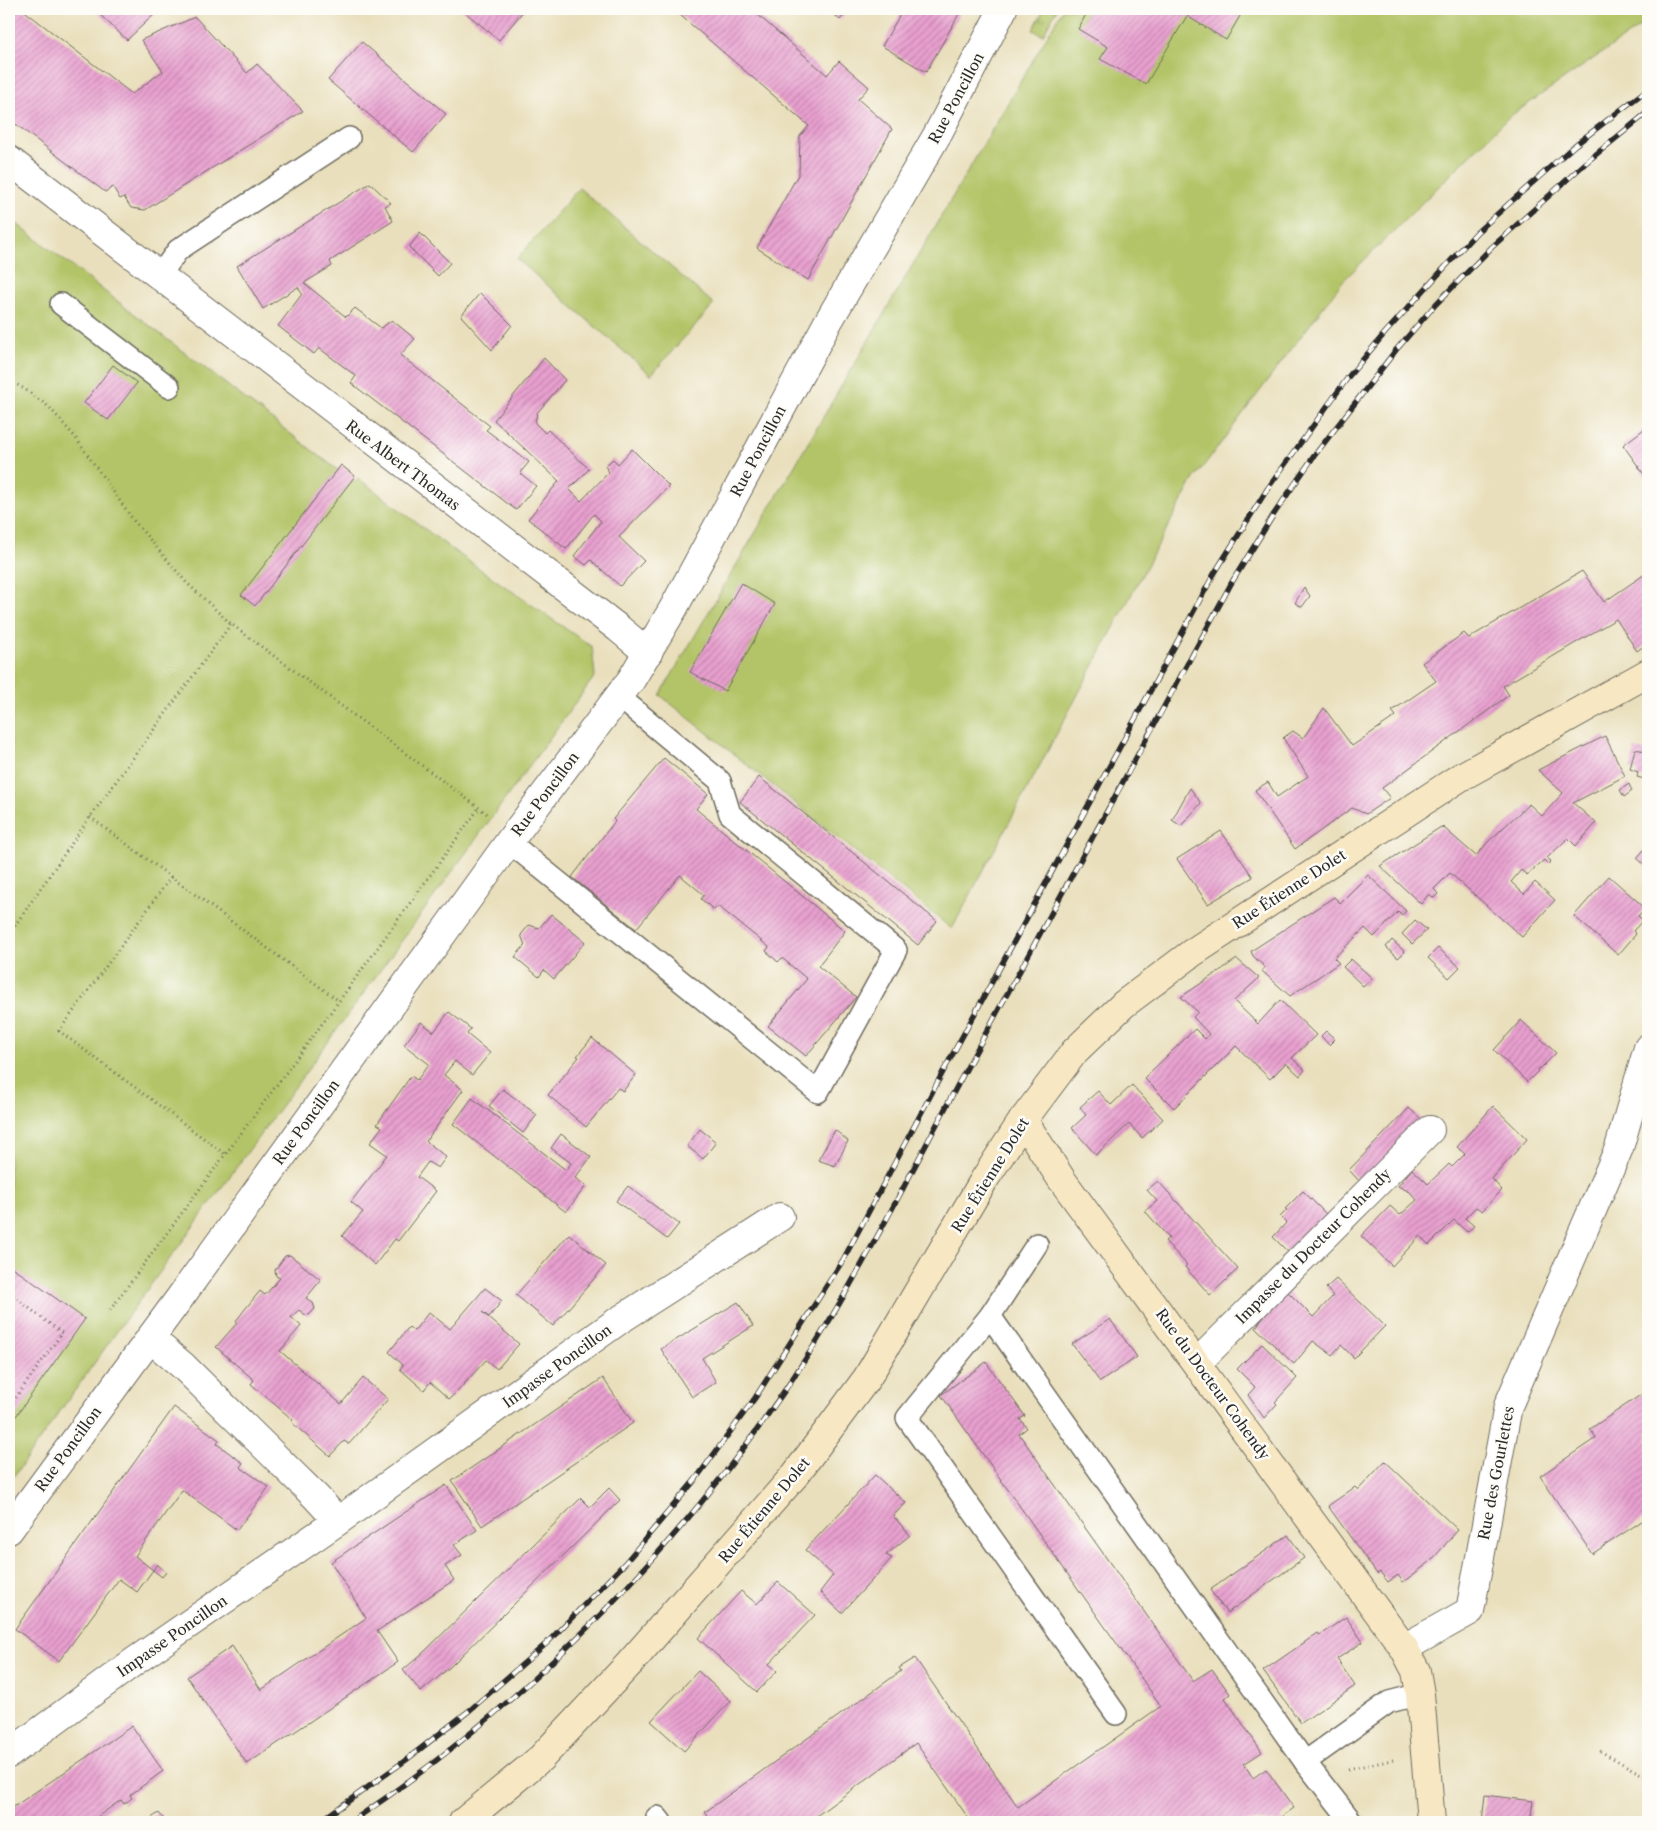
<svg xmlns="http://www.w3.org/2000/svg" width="1657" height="1831" viewBox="0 0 1657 1831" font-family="'Libre Caslon Text',serif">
  <defs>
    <pattern id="grass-tufts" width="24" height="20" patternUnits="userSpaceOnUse" patternTransform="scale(1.25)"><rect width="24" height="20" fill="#b3c468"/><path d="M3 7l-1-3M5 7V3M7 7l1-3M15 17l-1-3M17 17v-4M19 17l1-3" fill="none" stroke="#929f56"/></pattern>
    <pattern id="building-hatch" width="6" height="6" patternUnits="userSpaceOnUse" patternTransform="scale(1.25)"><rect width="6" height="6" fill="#e9a0d0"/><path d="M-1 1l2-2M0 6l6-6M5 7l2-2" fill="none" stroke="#bd83a9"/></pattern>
  </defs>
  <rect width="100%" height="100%" fill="#fdfcf7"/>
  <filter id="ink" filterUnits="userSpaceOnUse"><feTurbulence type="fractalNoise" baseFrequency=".02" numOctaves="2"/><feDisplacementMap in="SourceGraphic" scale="10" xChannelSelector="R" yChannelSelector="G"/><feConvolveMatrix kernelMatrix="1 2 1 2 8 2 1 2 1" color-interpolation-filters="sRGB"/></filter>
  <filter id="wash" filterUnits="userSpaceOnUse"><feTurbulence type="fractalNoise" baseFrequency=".0096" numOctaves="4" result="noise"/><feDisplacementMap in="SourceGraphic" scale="20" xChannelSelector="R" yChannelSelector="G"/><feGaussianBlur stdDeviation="1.12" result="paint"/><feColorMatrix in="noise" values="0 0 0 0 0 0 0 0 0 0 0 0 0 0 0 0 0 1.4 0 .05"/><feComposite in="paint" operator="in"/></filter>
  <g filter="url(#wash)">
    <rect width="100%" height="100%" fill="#e9dfbc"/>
    <path fill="url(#grass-tufts)" stroke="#6f784a" d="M1044,9H1057L1043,35L1033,30Z"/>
    <g fill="#b3c468" stroke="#6f784a">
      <path d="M1063,9H1648V21L1509,117L1342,282L1193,480L952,929L660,695Z"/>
      <path d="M579,188L714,304L651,375L517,259Z"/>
      <path d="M9,218L330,464L354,482L358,478L450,548L592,647L595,676L125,1320L9,1483Z"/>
    </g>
    <g id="blocks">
      <g fill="url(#building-hatch)">
        <path d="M9,9H22L132,94L163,71L141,40L195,17L247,73L257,64L303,111L145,210L131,208L124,197L120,199L113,187L105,192L9,119Z"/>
        <path d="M106,9H160L127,40L99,14Z"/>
        <path d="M461,9H525L499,40Z"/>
        <path d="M673,9H751L827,75L839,61L869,87L858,99L892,129L808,280L757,248L799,173L800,136L809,126Z"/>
        <path d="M828,9H849L840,20Z"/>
        <path d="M903,9H962L926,72L882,46Z"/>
        <path d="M1089,9H1244L1226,40L1187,16L1146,84L1100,59L1108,47L1078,29Z"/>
        <path d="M362,42L446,114L413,152L328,80Z"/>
        <path d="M370,183L391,203L385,206L393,221L330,261L332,266L304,283L346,317L355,308L381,328L392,320L415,339L400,355L490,426L486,430L529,462L520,473L536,486L516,510L351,383L356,376L319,348L314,354L278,326L302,294L298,287L263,309L237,266Z"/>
        <path d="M420,233L450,263L438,276L409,247Z"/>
        <path d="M480,293L512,325L492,350L461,316Z"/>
        <path d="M544,358L565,380L537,413L535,423L545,433L548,430L589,469L569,489L581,501L609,472L605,466L613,459L618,464L632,449L669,486L619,537L644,561L620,586L591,560L586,565L574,556L601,521L594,514L566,549L528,519L559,481L494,420Z"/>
        <path d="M113,365L137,383L108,420L84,403Z"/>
        <path d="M1648,426V480L1623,445Z"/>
        <path d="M341,465L355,476L255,606L241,595Z"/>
        <path d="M1582,571L1604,602L1648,572V643L1637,651L1616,619L1503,686L1509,695L1382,788L1390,798L1366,814L1352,808L1295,849L1255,790L1268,782L1277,797L1308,776L1283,738L1293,731L1303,738L1324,708L1352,746L1396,716L1392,711L1436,681L1422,663L1464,633L1469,638Z"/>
        <path d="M741,583L775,604L725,691L690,672Z"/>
        <path d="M1304,587L1310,596L1302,607L1295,603Z"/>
        <path d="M1647,734H1648V780L1637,777L1638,772L1630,769L1635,749L1645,751Z"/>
        <path d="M1605,736L1625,776L1573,803L1596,823L1576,846L1568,838L1547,858L1551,861L1548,864L1544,860L1527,875L1521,870L1511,882L1524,894L1535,882L1555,900L1522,937L1450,873L1434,889L1438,894L1434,898L1429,894L1421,904L1380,866L1441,827L1444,828L1476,856L1489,841L1529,804L1542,816L1563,793L1538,770Z"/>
        <path d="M664,758L708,794L696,809L845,931L818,966L856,997L806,1056L768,1026L807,979L782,958L778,962L766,951L769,947L718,906L714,910L701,899L704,895L680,875L636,929L572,877L615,821L613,819Z"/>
        <path d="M759,777L937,921L918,945L740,802Z"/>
        <path d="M1629,784L1632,791L1624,797L1620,790Z"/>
        <path d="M1190,788L1201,803L1181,826L1172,820Z"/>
        <path d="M1221,831L1253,877L1208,904L1177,859Z"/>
        <path d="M1648,845V868L1637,858Z"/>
        <path d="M1368,875L1406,911L1402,916L1398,912L1374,937L1365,928L1334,958L1339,963L1290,996L1262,971L1265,967L1253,956L1251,951L1334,897L1340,903Z"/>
        <path d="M1609,876L1645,908L1638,916L1643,920L1633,931L1636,934L1618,955L1574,916Z"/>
        <path d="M551,914L585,942L554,979L544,970L539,977L515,957L525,945L521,935L529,925L539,928Z"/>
        <path d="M1415,920L1427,930L1412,944L1402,934Z"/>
        <path d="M1392,940L1405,952L1398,958L1386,947Z"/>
        <path d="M1438,948L1460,967L1449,978L1428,958Z"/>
        <path d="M1237,959L1259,978L1234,1001L1258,1024L1280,1000L1316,1035L1292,1058L1305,1070L1300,1076L1286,1063L1270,1079L1236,1046L1174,1108L1144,1078L1195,1029L1205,1039L1209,1034L1193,1017L1198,1012L1181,997Z"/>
        <path d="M1351,959L1372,978L1363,986L1343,967Z"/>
        <path d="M449,1012L471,1029L467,1034L490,1053L472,1075L455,1061L444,1075L463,1090L426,1141L446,1157L438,1168L428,1162L417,1177L436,1191L398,1241L395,1239L375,1265L342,1236L363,1212L351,1202L387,1155L370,1143L382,1127L377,1124L411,1076L417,1080L429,1064L404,1045L421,1022L434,1032Z"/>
        <path d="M1521,1020L1556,1053L1527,1082L1494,1050Z"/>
        <path d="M1326,1031L1335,1039L1329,1045L1321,1036Z"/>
        <path d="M592,1038L636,1075L623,1091L618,1088L586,1127L548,1095L579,1057L577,1056Z"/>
        <path d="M1132,1085L1163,1119L1142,1138L1129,1124L1096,1155L1072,1128L1086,1115L1080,1107L1098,1091L1111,1105Z"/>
        <path d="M503,1089L537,1115L523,1133L489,1106Z"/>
        <path d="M472,1098L566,1170L571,1163L551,1148L561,1134L591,1157L575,1178L586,1186L566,1212L453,1124Z"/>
        <path d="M1493,1106L1527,1139L1492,1179L1502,1190L1482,1211L1476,1207L1465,1218L1474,1226L1467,1232L1454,1220L1429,1245L1420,1236L1392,1266L1361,1236L1390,1206L1400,1215L1417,1200L1410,1192L1398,1186L1412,1169L1428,1184L1449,1164L1452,1167L1465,1154L1457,1147Z"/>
        <path d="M1409,1108L1422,1120L1361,1183L1349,1170Z"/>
        <path d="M700,1129L716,1142L703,1159L687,1146Z"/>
        <path d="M835,1130L848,1141L835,1166L818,1160Z"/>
        <path d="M1158,1181L1238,1269L1210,1295L1185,1267L1187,1265L1165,1241L1169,1238L1145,1211L1157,1201L1147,1190Z"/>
        <path d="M628,1186L679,1224L667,1239L616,1201Z"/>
        <path d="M1303,1191L1329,1217L1292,1256L1273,1237L1286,1223L1280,1217L1287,1210L1285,1209Z"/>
        <path d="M569,1234L606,1265L553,1326L516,1295Z"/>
        <path d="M290,1255L321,1280L306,1298L313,1303L315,1309L309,1315L304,1314L299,1310L291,1317L301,1326L280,1351L341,1404L363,1378L388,1399L349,1444L344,1441L330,1456L291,1422L293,1420L251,1384L254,1380L216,1347L237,1323L236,1321L245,1309L260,1291L265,1295L280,1278L276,1276L275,1270L285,1256Z"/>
        <path d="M9,1265L85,1319L9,1426Z"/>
        <path d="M1336,1279L1385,1326L1354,1358L1341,1345L1332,1355L1313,1341L1294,1364L1256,1328L1263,1316L1287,1291L1313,1317L1333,1296L1326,1288Z"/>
        <path d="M485,1288L502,1301L489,1317L482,1312L519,1344L497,1369L486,1360L456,1393L449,1399L430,1382L424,1390L400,1369L403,1365L389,1352L409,1327L414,1331L429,1312L450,1329Z"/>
        <path d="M738,1302L753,1326L702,1358L716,1382L692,1397L661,1349Z"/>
        <path d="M1110,1319L1137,1357L1100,1382L1072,1344Z"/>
        <path d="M1262,1344L1297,1378L1275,1402L1277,1404L1264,1418L1248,1395L1255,1387L1237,1369Z"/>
        <path d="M986,1362L1025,1416L1020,1419L1027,1428L1019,1434L1193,1681L1212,1669L1230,1694L1225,1698L1262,1752L1244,1764L1253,1778L1266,1769L1294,1808L1281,1817L1284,1822H965L969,1819L916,1743L808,1822H712L705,1812L901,1671L899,1668L915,1658L1018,1807L1161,1706L941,1395Z"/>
        <path d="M603,1378L633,1423L482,1526L452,1481Z"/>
        <path d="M1648,1390V1517L1592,1554L1540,1476L1596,1438L1590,1429Z"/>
        <path d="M174,1407L219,1440L217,1444L243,1463L240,1467L269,1487L237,1530L182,1490L135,1556L153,1570L157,1564L166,1572L162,1577L153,1570L137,1592L119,1579L59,1661L15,1629Z"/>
        <path d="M1385,1461L1458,1530L1430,1562L1403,1582L1398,1575L1388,1582L1380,1572L1377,1574L1328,1506L1355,1487L1358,1490Z"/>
        <path d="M875,1475L906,1503L893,1516L910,1535L886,1555L892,1558L842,1613L820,1592L833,1575L805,1550Z"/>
        <path d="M446,1485L477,1530L454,1545L462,1555L445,1566L454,1580L377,1631L398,1662L247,1764L187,1677L232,1646L261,1690L366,1618L331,1562Z"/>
        <path d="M609,1488L620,1500L451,1666L421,1692L403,1670L425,1651L581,1498L590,1507Z"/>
        <path d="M1288,1535L1304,1558L1227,1613L1210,1590Z"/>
        <path d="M778,1582L815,1615L769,1664L777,1671L757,1692L698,1638L741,1591L757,1604Z"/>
        <path d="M1346,1617L1363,1642L1337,1659L1355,1686L1301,1723L1263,1671L1318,1633L1320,1635Z"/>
        <path d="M698,1671L731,1701L684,1751L651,1721Z"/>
        <path d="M132,1726L163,1771L130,1795L132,1798L124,1804L121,1800L90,1822H9V1810Z"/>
        <path d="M1485,1795L1533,1801L1530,1822H1482Z"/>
        <path d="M159,1813L166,1822H145Z"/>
      </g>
    </g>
  </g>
  <g filter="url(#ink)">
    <use href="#blocks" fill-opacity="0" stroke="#6e6a5e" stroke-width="1"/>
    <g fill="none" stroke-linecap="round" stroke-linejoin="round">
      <defs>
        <g id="lane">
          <path d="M160,275L178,250L349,138"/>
          <path d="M61,304L169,387"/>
          <path d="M509,842L818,1092L896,950L730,814L720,781L618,696"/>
          <path d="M1037,1244L990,1316L1305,1762L1352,1822"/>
          <path d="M990,1316L907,1418L1116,1714"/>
          <path d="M1305,1762L1389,1702L1420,1694"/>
          <path d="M657,1817L661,1822"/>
        </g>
        <g id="street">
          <path d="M9,160C211,317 414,473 618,628L648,653"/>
          <path d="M150,1338L183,1366L316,1497L338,1521"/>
          <path d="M1197,1363L1430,1130"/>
          <path d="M9,1530L179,1299L514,835L631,680L673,609L828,322L937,135L1003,9"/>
          <path d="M1404,1648L1470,1611L1508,1406L1619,1148L1648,1048"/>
          <path d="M9,1754L135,1661L338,1521L618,1321L780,1217"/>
        </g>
        <g id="secondary">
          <path d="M1023,1120L1062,1180L1404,1648L1416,1671L1420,1694L1431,1822"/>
          <path d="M463,1822L541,1758L630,1663L795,1475L867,1378L984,1180L1023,1120L1075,1051L1124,1004L1192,953L1459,778L1648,673"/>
        </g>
      </defs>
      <use href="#lane" stroke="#6e6a5e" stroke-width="24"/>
      <use href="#street" stroke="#6e6a5e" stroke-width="30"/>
      <use href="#secondary" stroke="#6e6a5e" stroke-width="30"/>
      <g stroke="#6e6a5e" stroke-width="3" stroke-dasharray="1 4" stroke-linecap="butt">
        <path d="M9,380L26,390L49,407L75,437L134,521L186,582L231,624L490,816"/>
        <path d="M90,817L339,1001"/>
        <path d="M171,877L59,1031L226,1155"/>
        <path d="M9,934L90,817L231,624"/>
        <path d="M9,1293L62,1333L9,1407"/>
        <path d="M110,1310L339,1001L479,808"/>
        <path d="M1600,1751L1648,1778"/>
        <path d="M1348,1769L1393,1760"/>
      </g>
      <use href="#lane" stroke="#fff" stroke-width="21"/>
      <use href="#street" stroke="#fff" stroke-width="28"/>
      <use href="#secondary" stroke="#f7e8c3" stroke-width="28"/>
      <defs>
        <g id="rail">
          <path d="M319,1822L406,1760L470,1710L547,1643L625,1563L695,1480L755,1398L843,1260L943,1072L1214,574L1268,488L1349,376L1385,333L1477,232L1575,145L1648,89"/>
          <path d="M351,1822C535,1698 693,1536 812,1349C872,1253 922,1150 976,1051C1061,895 1147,739 1232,582L1274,514L1314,456L1396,350L1436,304L1492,247L1589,160L1648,112"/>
        </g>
      </defs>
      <use href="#rail" stroke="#2b2b2b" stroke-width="5.5"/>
      <use href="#rail" stroke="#fdfcf7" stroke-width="4" stroke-dasharray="11" stroke-linecap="butt"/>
    </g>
  </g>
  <g text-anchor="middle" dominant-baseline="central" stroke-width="5" stroke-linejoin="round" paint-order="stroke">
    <g font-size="15" fill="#2b2b2b" stroke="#fdfcf7">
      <text transform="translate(956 98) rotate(-62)">Rue Poncillon</text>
      <text transform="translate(758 451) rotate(-62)">Rue Poncillon</text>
      <text transform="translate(403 465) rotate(37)">Rue Albert Thomas</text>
      <text transform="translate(545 794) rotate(-53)">Rue Poncillon</text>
      <text transform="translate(1289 889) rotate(-33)">Rue Étienne Dolet</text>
      <text transform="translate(306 1122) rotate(-54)">Rue Poncillon</text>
      <text transform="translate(990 1175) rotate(-58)">Rue Étienne Dolet</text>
      <text transform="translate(1313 1246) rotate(-45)">Impasse du Docteur Cohendy</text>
      <text transform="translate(557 1366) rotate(-36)">Impasse Poncillon</text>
      <text transform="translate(1213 1384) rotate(54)">Rue du Docteur Cohendy</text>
      <text transform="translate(68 1449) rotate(-54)">Rue Poncillon</text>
      <text transform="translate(1496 1473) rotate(-79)">Rue des Gourlettes</text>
      <text transform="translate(764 1510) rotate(-50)">Rue Étienne Dolet</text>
      <text transform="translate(172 1636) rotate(-35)">Impasse Poncillon</text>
    </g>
  </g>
  <rect width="1657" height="1831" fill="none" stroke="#fdfcf7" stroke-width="30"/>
</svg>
